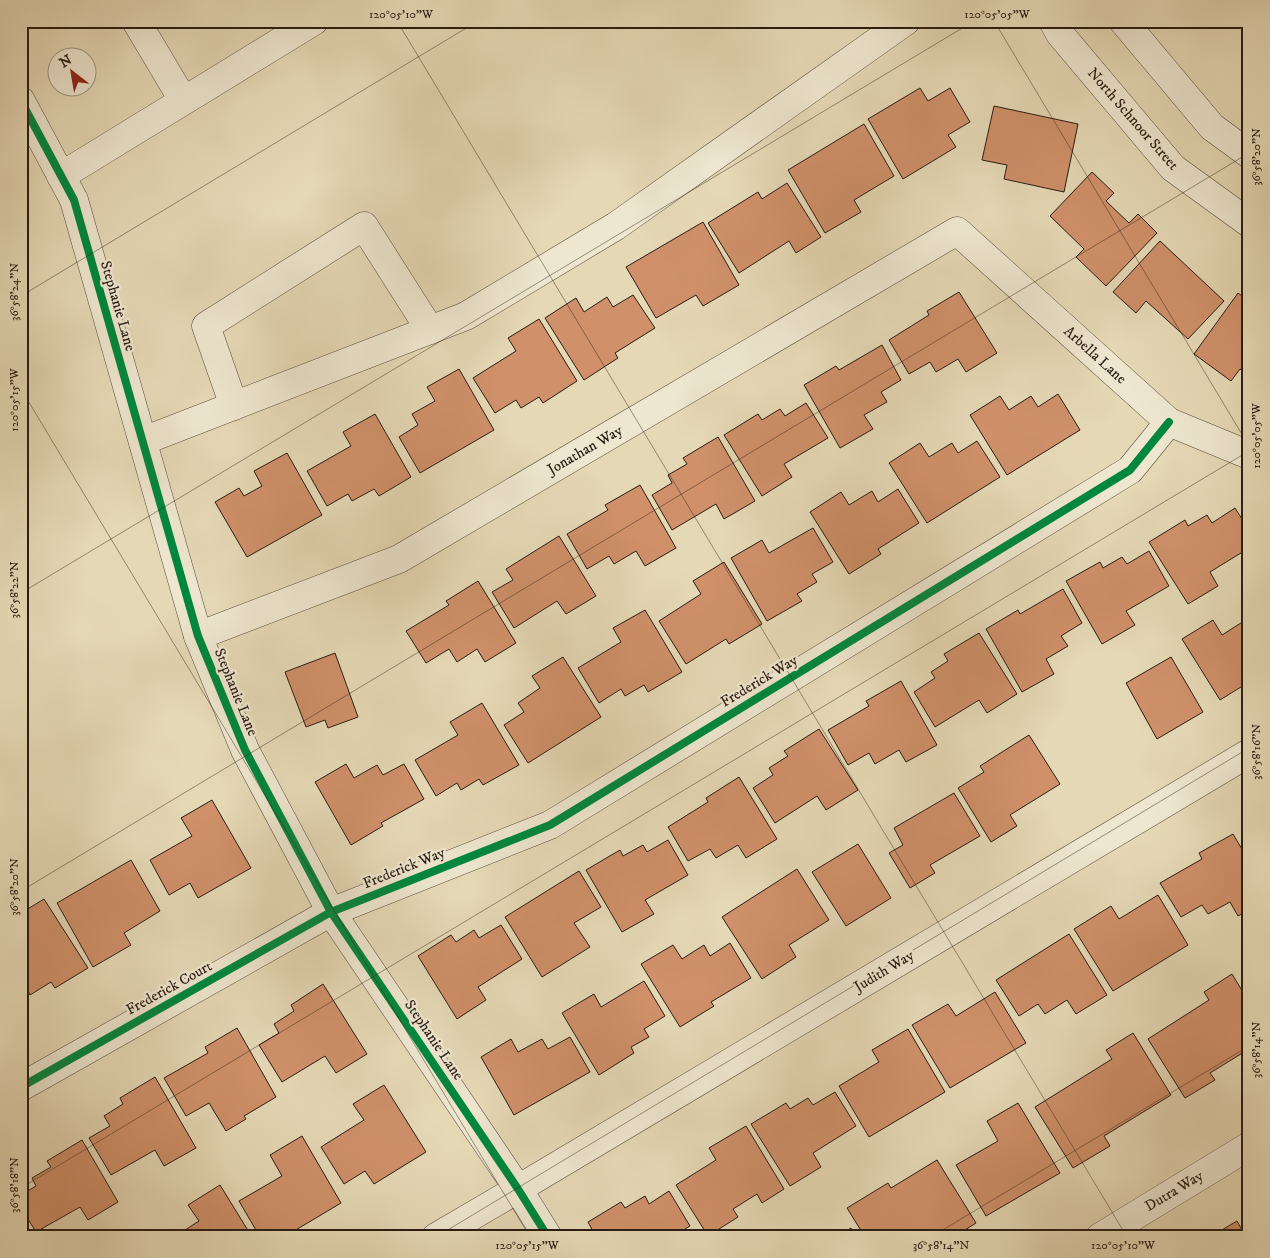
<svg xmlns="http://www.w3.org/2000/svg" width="1270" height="1258" viewBox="0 0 1270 1258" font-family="'IM FELL DW Pica',serif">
  <rect width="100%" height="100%" fill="#e5d8b5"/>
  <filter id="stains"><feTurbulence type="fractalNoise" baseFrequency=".004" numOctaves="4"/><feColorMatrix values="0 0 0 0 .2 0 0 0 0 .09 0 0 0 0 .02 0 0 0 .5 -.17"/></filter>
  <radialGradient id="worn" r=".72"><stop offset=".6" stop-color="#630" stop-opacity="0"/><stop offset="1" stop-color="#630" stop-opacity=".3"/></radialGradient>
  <g fill="#cf906a" stroke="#291c12">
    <path d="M920,88L928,101L950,88L970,122L948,135L956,147L903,179L868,119Z"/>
    <path d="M994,106L1078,124L1064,192L1004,179L1007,165L982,160Z"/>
    <path d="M864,124L894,176L854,200L861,212L825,233L788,170Z"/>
    <path d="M1092,172L1114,193L1106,201L1129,223L1138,214L1157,233L1106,286L1076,257L1084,249L1050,216Z"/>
    <path d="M787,183L821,237L796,253L789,241L739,273L708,223L758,192L762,199Z"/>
    <path d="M703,222L739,285L703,306L696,295L656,318L626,267Z"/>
    <path d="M1160,241L1224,301L1188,339L1146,301L1136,313L1113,292Z"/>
    <path d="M959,292L997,353L966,372L958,359L936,372L930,362L909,374L889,340L929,315L927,311Z"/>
    <path d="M1238,293L1249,301V375L1240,369L1231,381L1194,354Z"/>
    <path d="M633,295L655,328L615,353L618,358L584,380L545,318L576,298L584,312L607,297L613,307Z"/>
    <path d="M539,319L577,381L543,403L539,397L521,408L516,400L495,413L473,378L516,351L508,338Z"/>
    <path d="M882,345L901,380L881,392L887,402L864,415L873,429L840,448L804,385L836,366L839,370Z"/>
    <path d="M459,369L494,430L420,473L399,437L418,425L412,414L435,401L427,387Z"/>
    <path d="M1058,394L1080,430L1007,475L970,415L1000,396L1009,410L1031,396L1038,407Z"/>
    <path d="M806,403L828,438L784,464L792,477L762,496L724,435L758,414L762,420L780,409L785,416Z"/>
    <path d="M375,414L411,477L379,496L374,489L352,501L348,494L327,506L307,471L351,446L343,432Z"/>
    <path d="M718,437L755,501L724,519L716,504L672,530L652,495L672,483L668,475L687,464L683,458Z"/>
    <path d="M977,441L1000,477L927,523L889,463L920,443L929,457L952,443L958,453Z"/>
    <path d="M287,453L322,515L247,557L215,502L239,488L244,496L262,486L254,471Z"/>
    <path d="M640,485L676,548L645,566L636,551L614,564L609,556L587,569L567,534L608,510L605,505Z"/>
    <path d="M898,489L919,523L878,549L881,554L849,574L810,512L841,492L849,505L872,491L878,502Z"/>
    <path d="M1235,508L1249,530V548L1210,572L1218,586L1188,604L1149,542L1185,520L1188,526L1207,515L1212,523Z"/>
    <path d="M813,528L833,562L812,574L817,582L797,594L802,601L767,621L731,558L762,540L769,553Z"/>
    <path d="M559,536L596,596L566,614L557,601L514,628L492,592L513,580L506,569Z"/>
    <path d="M1149,551L1169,586L1126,611L1135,625L1102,644L1066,581L1100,562L1103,568L1122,557L1127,564Z"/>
    <path d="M724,562L762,624L729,644L726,639L686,664L659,621L701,594L693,581Z"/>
    <path d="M478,581L516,643L485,662L477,649L457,662L449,649L426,663L406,631L449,605L446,601Z"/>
    <path d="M1063,589L1082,623L1061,636L1068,646L1046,659L1054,674L1022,692L986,629L1018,610L1020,614Z"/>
    <path d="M645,610L682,672L648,692L644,685L625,696L621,689L599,703L578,668L621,642L613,628Z"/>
    <path d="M1213,620L1222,635L1244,621L1249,628V682L1220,700L1182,639Z"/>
    <path d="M979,633L1017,694L987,713L979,700L935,727L914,692L935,678L931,672L948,661L944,654Z"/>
    <path d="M335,653L358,717L328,728L325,720L306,727L285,672Z"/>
    <path d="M563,657L601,717L528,763L504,725L524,712L518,703L540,688L532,676Z"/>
    <path d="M1171,657L1203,712L1157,739L1126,683Z"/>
    <path d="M901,681L937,745L906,762L899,750L875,764L869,753L848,765L828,730L869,706L866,701Z"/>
    <path d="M482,703L519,765L483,785L479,779L461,790L457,783L436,796L415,760L458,735L450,722Z"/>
    <path d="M819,729L858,790L826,810L817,796L775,823L753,788L773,775L769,768L788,756L784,751Z"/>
    <path d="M1029,735L1060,784L1010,815L1017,826L991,842L958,788L984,772L980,766Z"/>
    <path d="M346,764L354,778L377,765L383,775L404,764L424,799L381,823L383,826L351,845L315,782Z"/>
    <path d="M739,777L777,839L746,858L738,845L716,858L710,849L688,861L668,827L708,802L706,798Z"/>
    <path d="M954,793L980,836L930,865L935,873L910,888L889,853L903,845L894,828Z"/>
    <path d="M212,800L251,868L198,898L190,883L169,895L150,860L192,836L181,818Z"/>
    <path d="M1233,834L1249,861V910L1238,916L1230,902L1208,914L1202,905L1181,917L1160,883L1202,859L1199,853Z"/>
    <path d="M668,840L688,875L645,900L654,914L622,932L586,870L620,850L623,856L643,845L647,852Z"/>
    <path d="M858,844L891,898L846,926L812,872Z"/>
    <path d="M131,860L160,911L124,933L131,945L93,967L57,903Z"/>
    <path d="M797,869L829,920L789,945L796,957L762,979L722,917Z"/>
    <path d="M579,871L601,907L574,923L590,947L542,977L505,917Z"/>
    <path d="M1158,895L1188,945L1113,991L1074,929L1111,906L1119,919Z"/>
    <path d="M44,899L88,968L55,988L51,982L30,995L25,985L21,988V937L23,935L21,932V913Z"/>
    <path d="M501,925L522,959L478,987L486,1000L457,1019L418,956L451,935L456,942L474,930L479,938Z"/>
    <path d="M1069,934L1107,995L1076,1014L1067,1000L1045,1014L1038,1004L1019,1016L996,980Z"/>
    <path d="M730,943L751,978L711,1002L714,1006L680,1027L641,964L673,945L682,959L704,945L710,956Z"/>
    <path d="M1232,974L1249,1002V1049L1210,1073L1215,1080L1185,1098L1148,1039L1209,1000L1204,992Z"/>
    <path d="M644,981L665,1016L644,1029L649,1037L631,1047L634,1053L599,1075L562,1013L594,994L601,1007Z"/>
    <path d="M323,984L367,1054L336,1073L325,1056L282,1082L259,1045L279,1033L274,1024L294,1011L291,1005Z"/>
    <path d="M995,992L1026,1043L950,1088L912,1025L948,1004L956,1016Z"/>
    <path d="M237,1028L276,1097L244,1116L246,1119L226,1131L209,1103L186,1116L164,1078L208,1053L205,1047Z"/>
    <path d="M908,1029L945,1092L869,1137L839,1086L879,1062L872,1050Z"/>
    <path d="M1133,1033L1171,1095L1104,1136L1110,1146L1073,1168L1035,1107L1112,1059L1106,1050Z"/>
    <path d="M570,1037L590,1072L514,1115L481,1057L511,1039L518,1052L542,1039L548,1049Z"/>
    <path d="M155,1077L196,1148L164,1166L155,1150L111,1175L89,1138L110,1126L104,1116L123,1104L120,1098Z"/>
    <path d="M384,1085L426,1152L374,1184L365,1171L344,1184L321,1147L364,1120L353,1104Z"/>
    <path d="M835,1092L856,1126L813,1153L821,1167L790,1186L751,1124L786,1103L790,1109L808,1098L813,1105Z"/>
    <path d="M1018,1103L1060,1173L986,1216L956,1165L998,1141L987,1121Z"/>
    <path d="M746,1126L784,1189L762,1203L757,1194L733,1209L738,1217L708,1236L676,1185L716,1160L709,1148Z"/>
    <path d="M302,1136L341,1203L284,1237H260L239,1201L282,1176L270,1155Z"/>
    <path d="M82,1140L118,1202L88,1220L80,1207L36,1232L21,1208V1195L36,1186L32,1178L51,1167L47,1161Z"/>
    <path d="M937,1160L976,1223L954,1237H944L941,1232L934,1237H865L847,1208L888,1183L891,1188Z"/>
    <path d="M220,1185L252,1237H174L199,1221L188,1205Z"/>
    <path d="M669,1191L690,1226L672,1237H596L588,1222L621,1202L625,1208L645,1196L649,1204Z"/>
    <path d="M1237,1221L1246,1237H1210Z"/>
    <path d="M851,1228L856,1237H836Z"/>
  </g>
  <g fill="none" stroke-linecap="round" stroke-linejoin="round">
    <defs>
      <g id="minor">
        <path d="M136,21L183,100"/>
        <path d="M1053,21L1060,34L1173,168L1249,223"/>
        <path d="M1123,21L1212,127L1249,154"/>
        <path d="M21,101L74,200L198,636L245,750L331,912L518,1189L548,1237"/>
        <path d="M61,176L314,21"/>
        <path d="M234,406L206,326L364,226L430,330"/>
        <path d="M143,441L466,316L616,226L906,21"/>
        <path d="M198,636L399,559L957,231L1169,422L1249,455"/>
        <path d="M21,1087L331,912L550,825L1130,470L1169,422"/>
        <path d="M436,1237L518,1189L1249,753"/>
        <path d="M1100,1237L1249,1146"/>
      </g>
    </defs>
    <use href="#minor" stroke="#584b3b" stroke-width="29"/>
    <use href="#minor" stroke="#eee6cf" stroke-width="28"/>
    <defs>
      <g id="cycleway">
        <path d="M21,101L74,200L198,636L245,750L331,912L518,1189L548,1237"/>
        <path d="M21,1087L331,912L550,825L1130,470L1169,422"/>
      </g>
    </defs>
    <use href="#cycleway" stroke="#eee6cf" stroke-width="11"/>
    <use href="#cycleway" stroke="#00873e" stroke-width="8"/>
  </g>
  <path fill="none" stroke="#291c12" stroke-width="1" stroke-opacity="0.45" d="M397,21L1127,1237M994,21L1249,446M21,296L478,21M21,389L530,1237M21,593L974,21M21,891L1249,153M21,1188L1249,451M436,1237L1249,748M931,1237L1249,1046"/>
  <g text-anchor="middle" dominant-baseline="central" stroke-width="4.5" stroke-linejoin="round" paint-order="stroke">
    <g font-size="15" fill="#291c12" stroke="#eee6cf">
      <text transform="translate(1133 119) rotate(49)">North Schnoor Street</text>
      <text transform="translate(118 306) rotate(74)">Stephanie Lane</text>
      <text transform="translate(1095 355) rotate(42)">Arbella Lane</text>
      <text transform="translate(585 450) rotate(-30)">Jonathan Way</text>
      <text transform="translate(759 681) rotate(-31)">Frederick Way</text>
      <text transform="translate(236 692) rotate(68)">Stephanie Lane</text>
      <text transform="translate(404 868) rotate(-22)">Frederick Way</text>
      <text transform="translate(884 971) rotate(-31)">Judith Way</text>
      <text transform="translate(169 988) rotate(-29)">Frederick Court</text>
      <text transform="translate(434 1040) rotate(56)">Stephanie Lane</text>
      <text transform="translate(1174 1191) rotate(-31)">Dutra Way</text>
    </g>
  </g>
  <rect width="1270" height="1258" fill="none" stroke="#e5d8b5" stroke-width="55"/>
  <g transform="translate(72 72) rotate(329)"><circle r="24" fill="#eee6cf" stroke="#9f9583"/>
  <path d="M0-4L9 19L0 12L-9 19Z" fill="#8f2418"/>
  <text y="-8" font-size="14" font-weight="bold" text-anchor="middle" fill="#291c12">N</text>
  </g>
  <rect x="28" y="28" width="1214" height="1202" fill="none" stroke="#291c12" stroke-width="2"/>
  <g font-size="12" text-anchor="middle" fill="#291c12">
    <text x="401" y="18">120°05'10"W</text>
    <text x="997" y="18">120°05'05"W</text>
    <text transform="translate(1256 157) rotate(-90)" y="4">36°58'20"N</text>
    <text transform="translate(14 292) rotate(-90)" y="4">36°58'24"N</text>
    <text transform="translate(14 400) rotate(-90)" y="4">120°05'15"W</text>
    <text transform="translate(1256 436) rotate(-90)" y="4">120°05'05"W</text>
    <text transform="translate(14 590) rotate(-90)" y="4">36°58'22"N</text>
    <text transform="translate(1256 752) rotate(-90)" y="4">36°58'16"N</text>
    <text transform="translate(14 887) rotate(-90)" y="4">36°58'20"N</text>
    <text transform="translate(1256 1050) rotate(-90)" y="4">36°58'14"N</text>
    <text transform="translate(14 1185) rotate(-90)" y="4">36°58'18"N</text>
    <text x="527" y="1249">120°05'15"W</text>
    <text x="941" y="1249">36°58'14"N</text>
    <text x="1123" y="1249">120°05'10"W</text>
  </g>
  <rect width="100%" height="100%" filter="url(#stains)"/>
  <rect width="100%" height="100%" fill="url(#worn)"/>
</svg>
